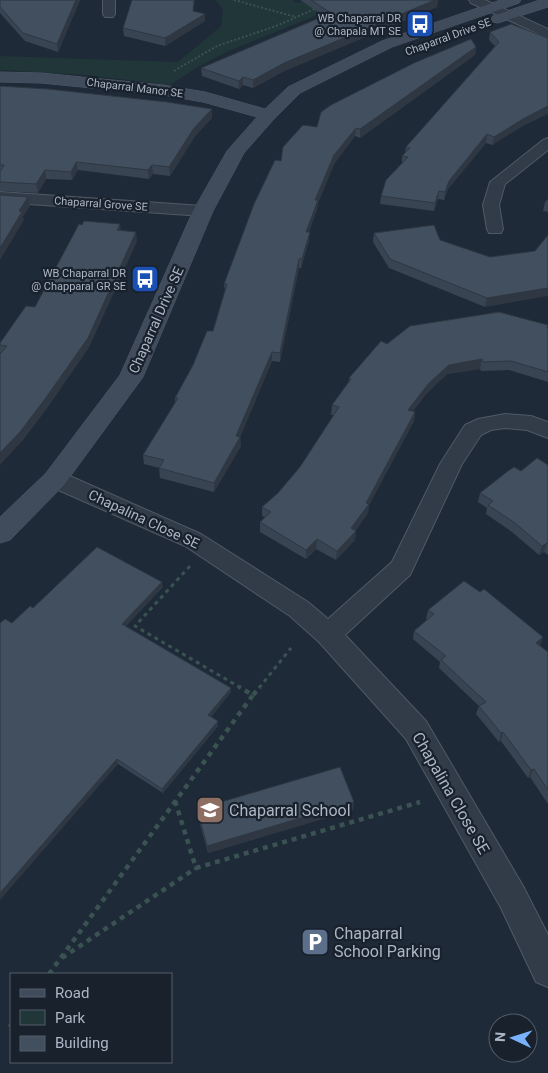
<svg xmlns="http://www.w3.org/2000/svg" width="548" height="1073" viewBox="0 0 548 1073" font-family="Roboto,sans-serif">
  <rect width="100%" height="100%" fill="#1e2a37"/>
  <path fill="#203638" d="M215,0H293L296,3L310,0L323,13L231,50L198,67L170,85L85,75L0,70V56L178,62L221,26L223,9Z"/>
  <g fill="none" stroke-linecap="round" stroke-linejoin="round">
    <defs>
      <g id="street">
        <path d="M103,0H115V14L113,17H105L103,14Z"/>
        <path d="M469,0H485L548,29V38L471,3Z"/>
        <path d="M548,138V150L505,184L499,205L503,229L501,233H489L487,229L483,205L490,182L543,140Z"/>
        <path d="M0,192L203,206L209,207L211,211L209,215L203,216L0,202Z"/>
        <path d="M505,414L531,416L548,422V438L527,430L505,428L491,430L481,435L462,464L410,575L345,635L426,721L523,886L548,935V987L536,982L501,908L406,739L319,642L290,616L185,546L47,485L44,479L47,473L55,471L63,473L201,534L308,602L328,619L392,562L440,464L465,425L478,419Z"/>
      </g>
      <g id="secondary">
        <path d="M501,0H521L519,3L392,47L300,93L274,119L244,153L213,211L143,377L64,485L10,540L0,543V517L46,473L120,375L193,211L227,151L257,117L203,102L163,95L41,83L0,82V72L41,73L163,85L205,92L265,109L288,87L382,41Z"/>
        <path d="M540,0H548V7L498,23L493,22L491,19L493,16Z"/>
      </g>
    </defs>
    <use href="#street" stroke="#505966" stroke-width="2"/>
    <use href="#secondary" stroke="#505966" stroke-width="1"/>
    <g stroke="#3b5253" stroke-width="2" stroke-dasharray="2 2" stroke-linecap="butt">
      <path d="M234,0L296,17"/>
      <path d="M174,71L217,46L276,26L317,8"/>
    </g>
    <g stroke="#3b5253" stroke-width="3" stroke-dasharray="4 4" stroke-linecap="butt">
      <path d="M190,566L135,626L241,688"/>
      <path d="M259,688L291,648"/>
    </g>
    <g stroke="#3b5253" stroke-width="4.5" stroke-dasharray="5 5" stroke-linecap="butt">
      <path d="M253,695L260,687"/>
      <path d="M175,801L196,868L420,802"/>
      <path d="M62,958L196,868"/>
      <path d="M49,974L253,695L239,687"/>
      <path d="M10,1027L11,1025"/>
    </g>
    <use href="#street" fill="#323c48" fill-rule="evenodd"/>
    <use href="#secondary" fill="#404b5b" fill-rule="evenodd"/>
  </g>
  <g fill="#384452">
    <path d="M0,0H80L58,52L25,41L0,13Z"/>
    <path d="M300,0H438L437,7L284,71L253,88L243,85L239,89L202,76L201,68L324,16Z"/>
    <path d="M194,11L205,21L165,46L124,36L123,28Z"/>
    <path d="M511,24L521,127L492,145L486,143L448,189L444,200L438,199L434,211L380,204L381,196L402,164V156L405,153L406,147L495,46L489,40L490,32Z"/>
    <path d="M476,47L475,55L360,138L355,136L334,164L318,203L317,209L309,232V241L301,268H299L280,362L272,361L240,437L241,446L214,492L160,478L159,468L144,464L143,455L175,403V398L213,331L225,292L224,284L281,161L317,127Z"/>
    <path d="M0,86L212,109V118L195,136L170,176L153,174L149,179L78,170L72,180L46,179L38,193L0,191Z"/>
    <path d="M548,199V212L543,211L545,202Z"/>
    <path d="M121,230L137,241L89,347L47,408L22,441L0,351V343L35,307Z"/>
    <path d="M374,233L440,240L490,257L535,251L485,307L389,268L373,242Z"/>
    <path d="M548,328V382L509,370L481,371L480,369L447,374L427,393L413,411L415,412L414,421L369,505L368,513L356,530L355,540L336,560L316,549L306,559L260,532V522L265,517L262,516V507L278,493L300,467L334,415H331L332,405L349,381V378L387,344Z"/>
    <path d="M548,465V555L544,552L539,555L512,532L486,514L487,508L478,502L480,493L521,471Z"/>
    <path d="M163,587L125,627L231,688V692L211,717L218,726L163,793L118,764L12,623L33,608Z"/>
    <path d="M428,610L543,637L540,645L548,652V804L530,777L528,778L501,741L499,742L476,714L479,706L439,668L440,662L413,639L414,631L427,620L426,619Z"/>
    <path d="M354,802L353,810L208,853L198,817L197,809Z"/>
  </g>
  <g fill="#2e3742">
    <path d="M76,0H80L58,52L57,44Z"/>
    <path d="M194,0H195L193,19V11Z"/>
    <path d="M431,0H438L437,7L284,71L253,88V80L284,63Z"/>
    <path d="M205,14V21L165,46V38Z"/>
    <path d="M476,47L475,55L360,138V129Z"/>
    <path d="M243,77V85L239,89V81Z"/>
    <path d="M548,106V114L521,127L492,145L494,137L523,119Z"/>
    <path d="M212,109V118L195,136L170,176L169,167L194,128Z"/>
    <path d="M356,128L355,136L334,164L318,203L317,209L306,241V232L315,200L334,155Z"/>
    <path d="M487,134L486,143L448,189L444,200L445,192L449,181Z"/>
    <path d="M76,162L78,170L72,180L71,172Z"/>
    <path d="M152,165L153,174L149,179L148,170Z"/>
    <path d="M45,170L46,179L38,193L36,184Z"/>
    <path d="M439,191L438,199L434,211L435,203Z"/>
    <path d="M28,197L30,206L23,217L24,220L0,260V248L19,211Z"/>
    <path d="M120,224L121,233L117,230Z"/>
    <path d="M136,232L137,241L89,347L47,408L22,441L0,465V453Z"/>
    <path d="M310,232L309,241L301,268L302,259Z"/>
    <path d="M299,259V268L280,362V353Z"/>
    <path d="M548,288V296L485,307L487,298Z"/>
    <path d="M272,352V361L240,438V437L241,446L214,492V483L236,436Z"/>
    <path d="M482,359L480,369L447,374L427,393L407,419L408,410L429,383L449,365Z"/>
    <path d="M415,412L414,421L369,505L368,513L354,533L356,531L355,540L336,560L337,551L366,503Z"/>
    <path d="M317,539L316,549L306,559V550Z"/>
    <path d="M547,543L544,552L539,555L542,546Z"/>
    <path d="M162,582L163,587L123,629L122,624Z"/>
    <path d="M543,637L540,646L536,643Z"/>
    <path d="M231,688V692L209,720L208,715Z"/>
    <path d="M218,721V726L163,793L162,789Z"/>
    <path d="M503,732L501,741L499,742L501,733Z"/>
    <path d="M117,759L118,764L0,900V893Z"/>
    <path d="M534,769L530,777L528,778L531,770Z"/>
    <path d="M354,802L353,810L208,853L207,846Z"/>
  </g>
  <g fill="#414f5f" stroke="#2e3742">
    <path d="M0,0H76L57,44L23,33L0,7Z"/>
    <path d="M132,0H194L193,11L205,14L165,38L123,28Z"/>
    <path d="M311,0H435L284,63L253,80L243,77L239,81L201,68L331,13Z"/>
    <path d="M511,24L548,38V106L523,119L494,137L487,134L449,181L445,192L439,191L435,203L381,196L386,180L408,157L402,156L410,148L406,147L499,42L490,32Z"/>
    <path d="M471,39L476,47L360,129L356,128L334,155L315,200H318L306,232H310L302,259H299L280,353L272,352L236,436L240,437L214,483L159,468L164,460L143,455L178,398H175L193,365L207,331H213L227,284H224L254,204L275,160L281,161L283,147L303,125L317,127L321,112L331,105L414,63Z"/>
    <path d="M0,86L48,89L167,102L212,109L194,128L169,167L152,165L148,170L76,162L71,172L45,170L36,184L0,182V172L4,165H0Z"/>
    <path d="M0,195L28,197L19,211L22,212L0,248Z"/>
    <path d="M84,221L120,224L117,230L136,232L88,338L45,399L20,432L0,453V354L7,346L0,345V343L26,306L35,307L79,224L82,225Z"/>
    <path d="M434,225L440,240L490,257L535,251L548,235V288L487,298L390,259L374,233Z"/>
    <path d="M499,312L548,325L547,328H548V372L511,361L483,362L482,359L449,365L429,383L408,410L415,412L366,503L369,504L351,528L356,531L337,551L317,539L306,550L260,522L271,512L262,507L278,493L300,467L339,407L332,405L351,379L349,378L381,341L387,344L410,326Z"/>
    <path d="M537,458L548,465V544L547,543L542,546L515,523L488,505L493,501L480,493L508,471L514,467L521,471Z"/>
    <path d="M97,547L162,582L122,624L231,688L208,715L218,721L162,789L117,759L0,893V623L5,619L12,623L30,606L33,608Z"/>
    <path d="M464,581L480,592L484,589L543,637L536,643L548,652V790L534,769L531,770L503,732L501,733L479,706L486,702L441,660L446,656L414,631L434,614L428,610Z"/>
    <path d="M340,767L354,802L207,846L197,809Z"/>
  </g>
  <defs>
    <symbol id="bus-square" viewBox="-11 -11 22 22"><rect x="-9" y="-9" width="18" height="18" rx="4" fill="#1a4fb4" stroke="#18212c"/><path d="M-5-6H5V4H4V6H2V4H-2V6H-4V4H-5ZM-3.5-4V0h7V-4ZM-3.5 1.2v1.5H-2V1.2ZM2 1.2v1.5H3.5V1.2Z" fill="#fff"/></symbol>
    <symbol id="school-square" viewBox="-11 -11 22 22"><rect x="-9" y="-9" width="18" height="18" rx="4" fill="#8d6e63" stroke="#18212c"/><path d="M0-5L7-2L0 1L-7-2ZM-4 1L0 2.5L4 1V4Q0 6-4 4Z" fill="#fff"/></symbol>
    <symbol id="parking-square" viewBox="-11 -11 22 22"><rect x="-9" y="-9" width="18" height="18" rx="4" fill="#5c6f8a" stroke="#18212c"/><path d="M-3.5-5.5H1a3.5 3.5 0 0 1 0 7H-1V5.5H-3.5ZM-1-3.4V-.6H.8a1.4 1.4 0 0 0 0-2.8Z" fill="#fff"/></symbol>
  </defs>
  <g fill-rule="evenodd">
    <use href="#bus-square" x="404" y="8" width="32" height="32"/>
    <use href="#bus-square" x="129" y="263" width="32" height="32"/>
    <use href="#school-square" x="194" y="794" width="32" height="32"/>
    <use href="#parking-square" x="299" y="926" width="32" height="32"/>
  </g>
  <g text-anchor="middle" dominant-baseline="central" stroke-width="4.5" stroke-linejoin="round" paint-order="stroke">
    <g font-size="11" fill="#acb6c5" stroke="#18212c" text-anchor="end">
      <text x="401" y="18">WB Chaparral DR<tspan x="401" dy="13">@ Chapala MT SE</tspan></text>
      <text x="126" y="273">WB Chaparral DR<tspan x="126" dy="13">@ Chapparal GR SE</tspan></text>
    </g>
    <g font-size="11" fill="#acb6c5" stroke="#18212c">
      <text transform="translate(448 37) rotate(-20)">Chaparral Drive SE</text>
      <text transform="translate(135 88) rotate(7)">Chaparral Manor SE</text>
      <text transform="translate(101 204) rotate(4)">Chaparral Grove SE</text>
    </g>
    <g font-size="14" fill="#acb6c5" stroke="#18212c">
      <text transform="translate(156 320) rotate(-66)">Chaparral Drive SE</text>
      <text transform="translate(144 519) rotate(25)">Chapalina Close SE</text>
    </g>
    <g font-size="16" fill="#acb6c5" stroke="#18212c">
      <text transform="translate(451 793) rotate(60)">Chapalina Close SE</text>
    </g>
    <g font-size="16" fill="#acb6c5" stroke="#18212c" text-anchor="start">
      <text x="229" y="810">Chaparral School</text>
      <text x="334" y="933">Chaparral<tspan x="334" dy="18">School Parking</tspan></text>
    </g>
  </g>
  <rect x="10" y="973" width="162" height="90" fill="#18212c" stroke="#535d69"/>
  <rect x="20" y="989" width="25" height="8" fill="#404b5b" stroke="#535d69"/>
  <text x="55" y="998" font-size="15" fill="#acb6c5">Road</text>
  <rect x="20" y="1010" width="25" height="15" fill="#203638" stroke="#535d69"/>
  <text x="55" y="1023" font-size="15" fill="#acb6c5">Park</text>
  <rect x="20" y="1036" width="25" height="15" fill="#414f5f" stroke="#535d69"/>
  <text x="55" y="1048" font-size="15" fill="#acb6c5">Building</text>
  <g transform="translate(513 1038) rotate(274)"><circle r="24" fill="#18212c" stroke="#535d69"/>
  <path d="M0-4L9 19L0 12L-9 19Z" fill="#79b1fc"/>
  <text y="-8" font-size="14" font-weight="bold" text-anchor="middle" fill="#acb6c5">N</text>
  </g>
</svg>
